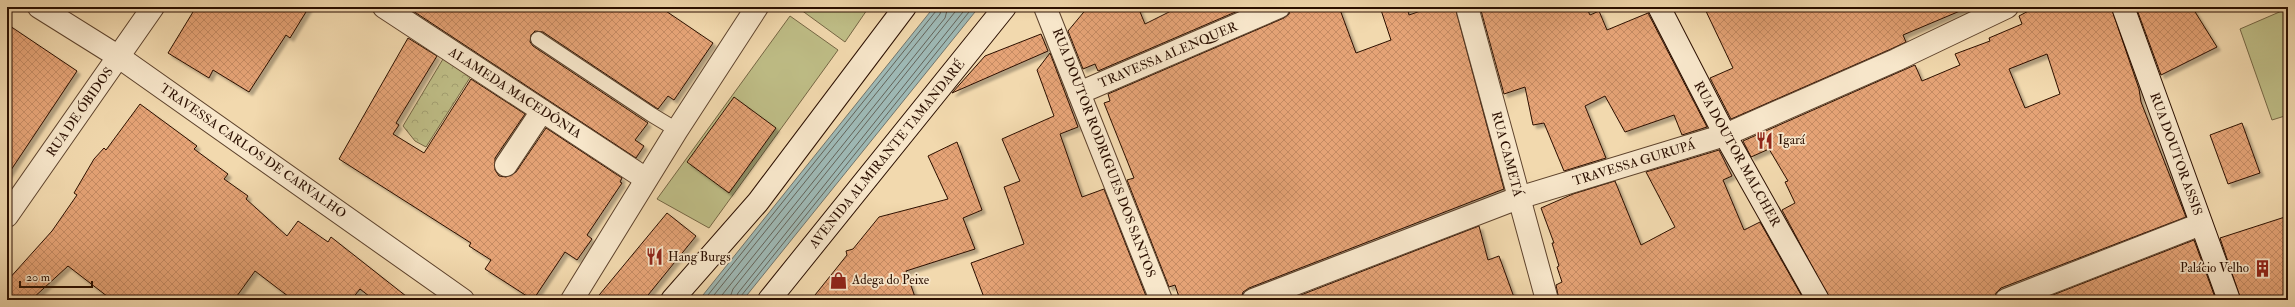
<svg xmlns="http://www.w3.org/2000/svg" width="2295" height="307" viewBox="0 0 2295 307" font-family="'IM FELL Double Pica',serif">
  <defs>
    <pattern id="forest-crowns" width="20" height="18" patternUnits="userSpaceOnUse"><rect width="20" height="18" fill="#bfbe87"/><path d="M2 6a3 3 0 1 1 6 0M12 15a3 3 0 1 1 6 0" fill="none" stroke="#a4a273"/></pattern>
    <pattern id="building-cross-hatch" width="8" height="8" patternUnits="userSpaceOnUse"><rect width="8" height="8" fill="#e5a376"/><path d="M0 0l8 8M0 8l8-8" fill="none" stroke="#c58b64"/></pattern>
    <filter id="shadow"><feDropShadow dx="3.5" dy="3.5" stdDeviation="1" flood-color="#0004"/></filter>
  </defs>
  <rect width="100%" height="100%" fill="#f2d9ae"/>
  <filter id="stains"><feTurbulence type="fractalNoise" baseFrequency=".005" numOctaves="4"/><feColorMatrix values="0 0 0 0 .2 0 0 0 0 .09 0 0 0 0 .02 0 0 0 .5 -.17"/></filter>
  <radialGradient id="worn" r=".72"><stop offset=".6" stop-color="#630" stop-opacity="0"/><stop offset="1" stop-color="#630" stop-opacity=".3"/></radialGradient>
  <g fill="#bfbe87" stroke="#756644">
    <path d="M797,7H869L845,42Z"/>
    <path d="M2283,7H2288V115L2272,120L2240,29L2284,10Z"/>
    <path d="M790,16L838,50L709,228L657,199Z"/>
  </g>
  <path fill="url(#forest-crowns)" stroke="#756644" d="M443,59L471,76L426,147L415,141L403,126Z"/>
  <path fill="#9eb8b4" stroke="#70746c" d="M934,7H979L743,300H699Z"/>
  <g fill="none" stroke-linecap="round" stroke-linejoin="round">
    <g stroke="#64645a" stroke-width="1">
      <path d="M704,300L936,11L937,7"/>
      <path d="M710,300L940,14L942,7"/>
      <path d="M718,300L945,18L948,7"/>
      <path d="M729,300L733,289L959,7"/>
      <path d="M735,300L738,293L967,7"/>
      <path d="M740,300L741,296L973,7"/>
    </g>
  </g>
  <g fill="url(#building-cross-hatch)" stroke="#2b0f00" fill-rule="evenodd" filter="url(#shadow)">
    <path d="M196,7H309L290,38L286,35L249,92L213,70L209,78L168,53Z"/>
    <path d="M407,7H660L713,43L674,100L668,96L658,109L543,32L535,31L531,35L530,42L533,46L648,123L635,140L644,146L636,158Z"/>
    <path d="M1088,7H1138L1145,24L1179,7H1247L1098,71L1095,64L1083,69L1068,31Z"/>
    <path d="M1291,7H1339L1356,53L1391,40L1380,7H1407L1409,15L1432,7H1455L1504,189L1249,288L1243,292L1241,300H1180L1175,285L1169,287L1127,180L1134,178L1104,103L1110,101L1108,94L1284,18L1289,14Z"/>
    <path d="M1480,7H1586L1590,15L1599,11L1607,30L1648,13L1707,127L1682,135L1674,115L1625,132L1605,96L1585,106L1606,158L1564,171L1544,123L1533,125L1525,87L1504,94Z"/>
    <path d="M1704,7H1967V8L1903,35L1906,42L1891,49L1731,119L1710,78L1733,68Z"/>
    <path d="M2036,7H2111L2139,89L2141,102L2186,217L2001,288L1996,293L1994,300H1830L1782,210L1795,203L1785,182L1788,181L1769,149L1751,157L1743,141L1915,65L1922,81L1960,65L1955,54L1990,41L1989,38L2022,24L2019,16ZM2047,54L2060,94L2025,108L2009,69Z"/>
    <path d="M2136,7H2192L2217,47L2161,75Z"/>
    <path d="M7,24L77,71L7,176Z"/>
    <path d="M1041,34L1048,51L952,93L985,56Z"/>
    <path d="M408,38L437,56L396,123L399,125L393,134L424,153L471,79L525,114L495,158V170L499,176L506,177L516,172L546,128L622,178L620,182L622,183L587,235L592,239L577,260L565,252L533,300L485,269L491,260L469,246L471,243L339,159Z"/>
    <path d="M1050,53L1078,127L1060,134L1082,197L1104,189L1146,296L1137,300H985L971,263L1024,244L1004,187L1020,181L1002,139L1054,116L1037,70Z"/>
    <path d="M734,97L776,128L729,193L687,162Z"/>
    <path d="M140,104L197,146L194,149L228,174L224,179L248,196L246,199L287,236L298,221L328,242L331,237L411,300H374L360,289L351,300H293L255,271L234,300H112L68,266L31,300H7V281L52,231L77,195L74,193L94,159L104,148L106,150Z"/>
    <path d="M2242,123L2260,173L2228,184L2210,135Z"/>
    <path d="M957,142L982,210L963,218L975,249L906,271L916,300H811L847,255L846,251L853,249L879,217L948,199L928,156Z"/>
    <path d="M1719,150L1732,176L1723,180L1744,230L1760,222L1804,300H1559L1556,285L1562,282L1557,267L1559,266L1552,243H1554L1541,208L1573,194L1615,181L1641,245L1675,227L1646,172Z"/>
    <path d="M667,213L696,236L644,300H595Z"/>
    <path d="M2288,216V300H2241L2220,238Z"/>
    <path d="M1479,226L1488,260L1499,256L1515,300H1288Z"/>
    <path d="M2194,240L2216,300H2040Z"/>
  </g>
  <g fill="none" stroke-linecap="round" stroke-linejoin="round">
    <defs>
      <path id="lane" d="M538,39L652,115L677,130"/>
      <g id="street">
        <path d="M39,7L119,57L463,300"/>
        <path d="M384,7L646,179"/>
        <path d="M1045,7L1161,300"/>
        <path d="M1467,7L1547,300"/>
        <path d="M1079,93L1279,7"/>
        <path d="M506,165L542,111"/>
        <path d="M7,216L153,7"/>
        <path d="M572,300L677,130L757,7"/>
        <path d="M1253,300L1518,198L1725,135L1896,60L2007,7"/>
        <path d="M2006,300L2201,224"/>
      </g>
      <g id="secondary">
        <path d="M1659,7L1725,135L1818,300"/>
        <path d="M2123,7L2229,300"/>
        <path d="M672,300L758,202L905,7"/>
        <path d="M769,300L1005,7"/>
      </g>
    </defs>
    <use href="#lane" stroke="#5d422c" stroke-width="16"/>
    <use href="#street" stroke="#5d422c" stroke-width="24"/>
    <use href="#secondary" stroke="#2b0f00" stroke-width="24"/>
    <use href="#lane" stroke="#f7e6ca" stroke-width="14"/>
    <use href="#street" stroke="#f7e6ca" stroke-width="22"/>
    <use href="#secondary" stroke="#f7e6ca" stroke-width="22"/>
  </g>
  <defs>
    <symbol id="restaurant-bare" viewBox="-9 -9 18 18"><path d="M-5-6h1v4h1v-4h1v4h1v-4h1v5L-1.5 .5V6h-2V.5L-5-1ZM5-6V6H3V1.5H1.5Q1.5-4 5-6Z" fill="#8f2418" stroke="#f7e6ca" stroke-width="2.5" paint-order="stroke"/></symbol>
    <symbol id="building-bare" viewBox="-9 -9 18 18"><path d="M-4-6H4V6H1V3H-1V6H-4ZM-2.5-4.3h1.7v1.8h-1.7ZM.8-4.3h1.7v1.8H.8ZM-2.5-1h1.7V.8h-1.7ZM.8-1h1.7V.8H.8Z" fill="#8f2418" stroke="#f7e6ca" stroke-width="2.5" paint-order="stroke"/></symbol>
    <symbol id="shop-bare" viewBox="-9 -9 18 18"><path d="M-5-2.5h2.3a2.7 3.5 0 0 1 5.4 0H5L5.5 6h-11ZM-1.5-2.5h3a1.5 2.3 0 0 0-3 0Z" fill="#8f2418" stroke="#f7e6ca" stroke-width="2.5" paint-order="stroke"/></symbol>
  </defs>
  <g fill-rule="evenodd">
    <use href="#restaurant-bare" x="1752" y="128" width="25" height="25"/>
    <use href="#restaurant-bare" x="642" y="244" width="25" height="25"/>
    <use href="#building-bare" x="2250" y="256" width="25" height="25"/>
    <use href="#shop-bare" x="826" y="268" width="25" height="25"/>
  </g>
  <g text-anchor="middle" dominant-baseline="central" stroke-width="3.5" stroke-linejoin="round" paint-order="stroke">
    <g font-size="13" fill="#2b0f00" stroke="#f7e6ca">
      <text transform="translate(1168 55) rotate(-23)">TRAVESSA ALENQUER</text>
      <text transform="translate(515 93) rotate(33)">ALAMEDA MACEDÔNIA</text>
      <text transform="translate(80 112) rotate(-55)">RUA DE ÓBIDOS</text>
      <text transform="translate(253 151) rotate(35)">TRAVESSA CARLOS DE CARVALHO</text>
      <text transform="translate(1104 153) rotate(69)">RUA DOUTOR RODRIGUES DOS SANTOS</text>
      <text transform="translate(887 154) rotate(-51)">AVENIDA ALMIRANTE TAMANDARÉ</text>
      <text transform="translate(1507 154) rotate(75)">RUA CAMETÁ</text>
      <text transform="translate(1737 154) rotate(61)">RUA DOUTOR MALCHER</text>
      <text transform="translate(2176 154) rotate(70)">RUA DOUTOR ASSIS</text>
      <text transform="translate(1634 163) rotate(-17)">TRAVESSA GURUPÁ</text>
    </g>
    <g font-size="13" fill="#2b0f00" stroke="#f7e6ca" text-anchor="start">
      <text x="1778" y="140">Igará</text>
      <text x="668" y="257">Hang Burgs</text>
      <text x="2249" y="268" text-anchor="end">Palácio Velho</text>
      <text x="852" y="280">Adega do Peixe</text>
    </g>
  </g>
  <rect width="2295" height="307" fill="none" stroke="#f2d9ae" stroke-width="24"/>
  <rect x="8" y="8" width="2279" height="291" fill="none" stroke="#2b0f00" stroke-width="2"/>
  <rect x="12" y="12" width="2271" height="283" fill="none" stroke="#2b0f00"/>
  <path d="M20 281v6h72v-6" fill="none" stroke="#2b0f00" stroke-width="2"/>
  <text x="26" y="281" font-size="12" fill="#2b0f00" stroke="#f7e6ca" stroke-width="3" paint-order="stroke">20 m</text>
  <rect width="100%" height="100%" filter="url(#stains)"/>
  <rect width="100%" height="100%" fill="url(#worn)"/>
</svg>
